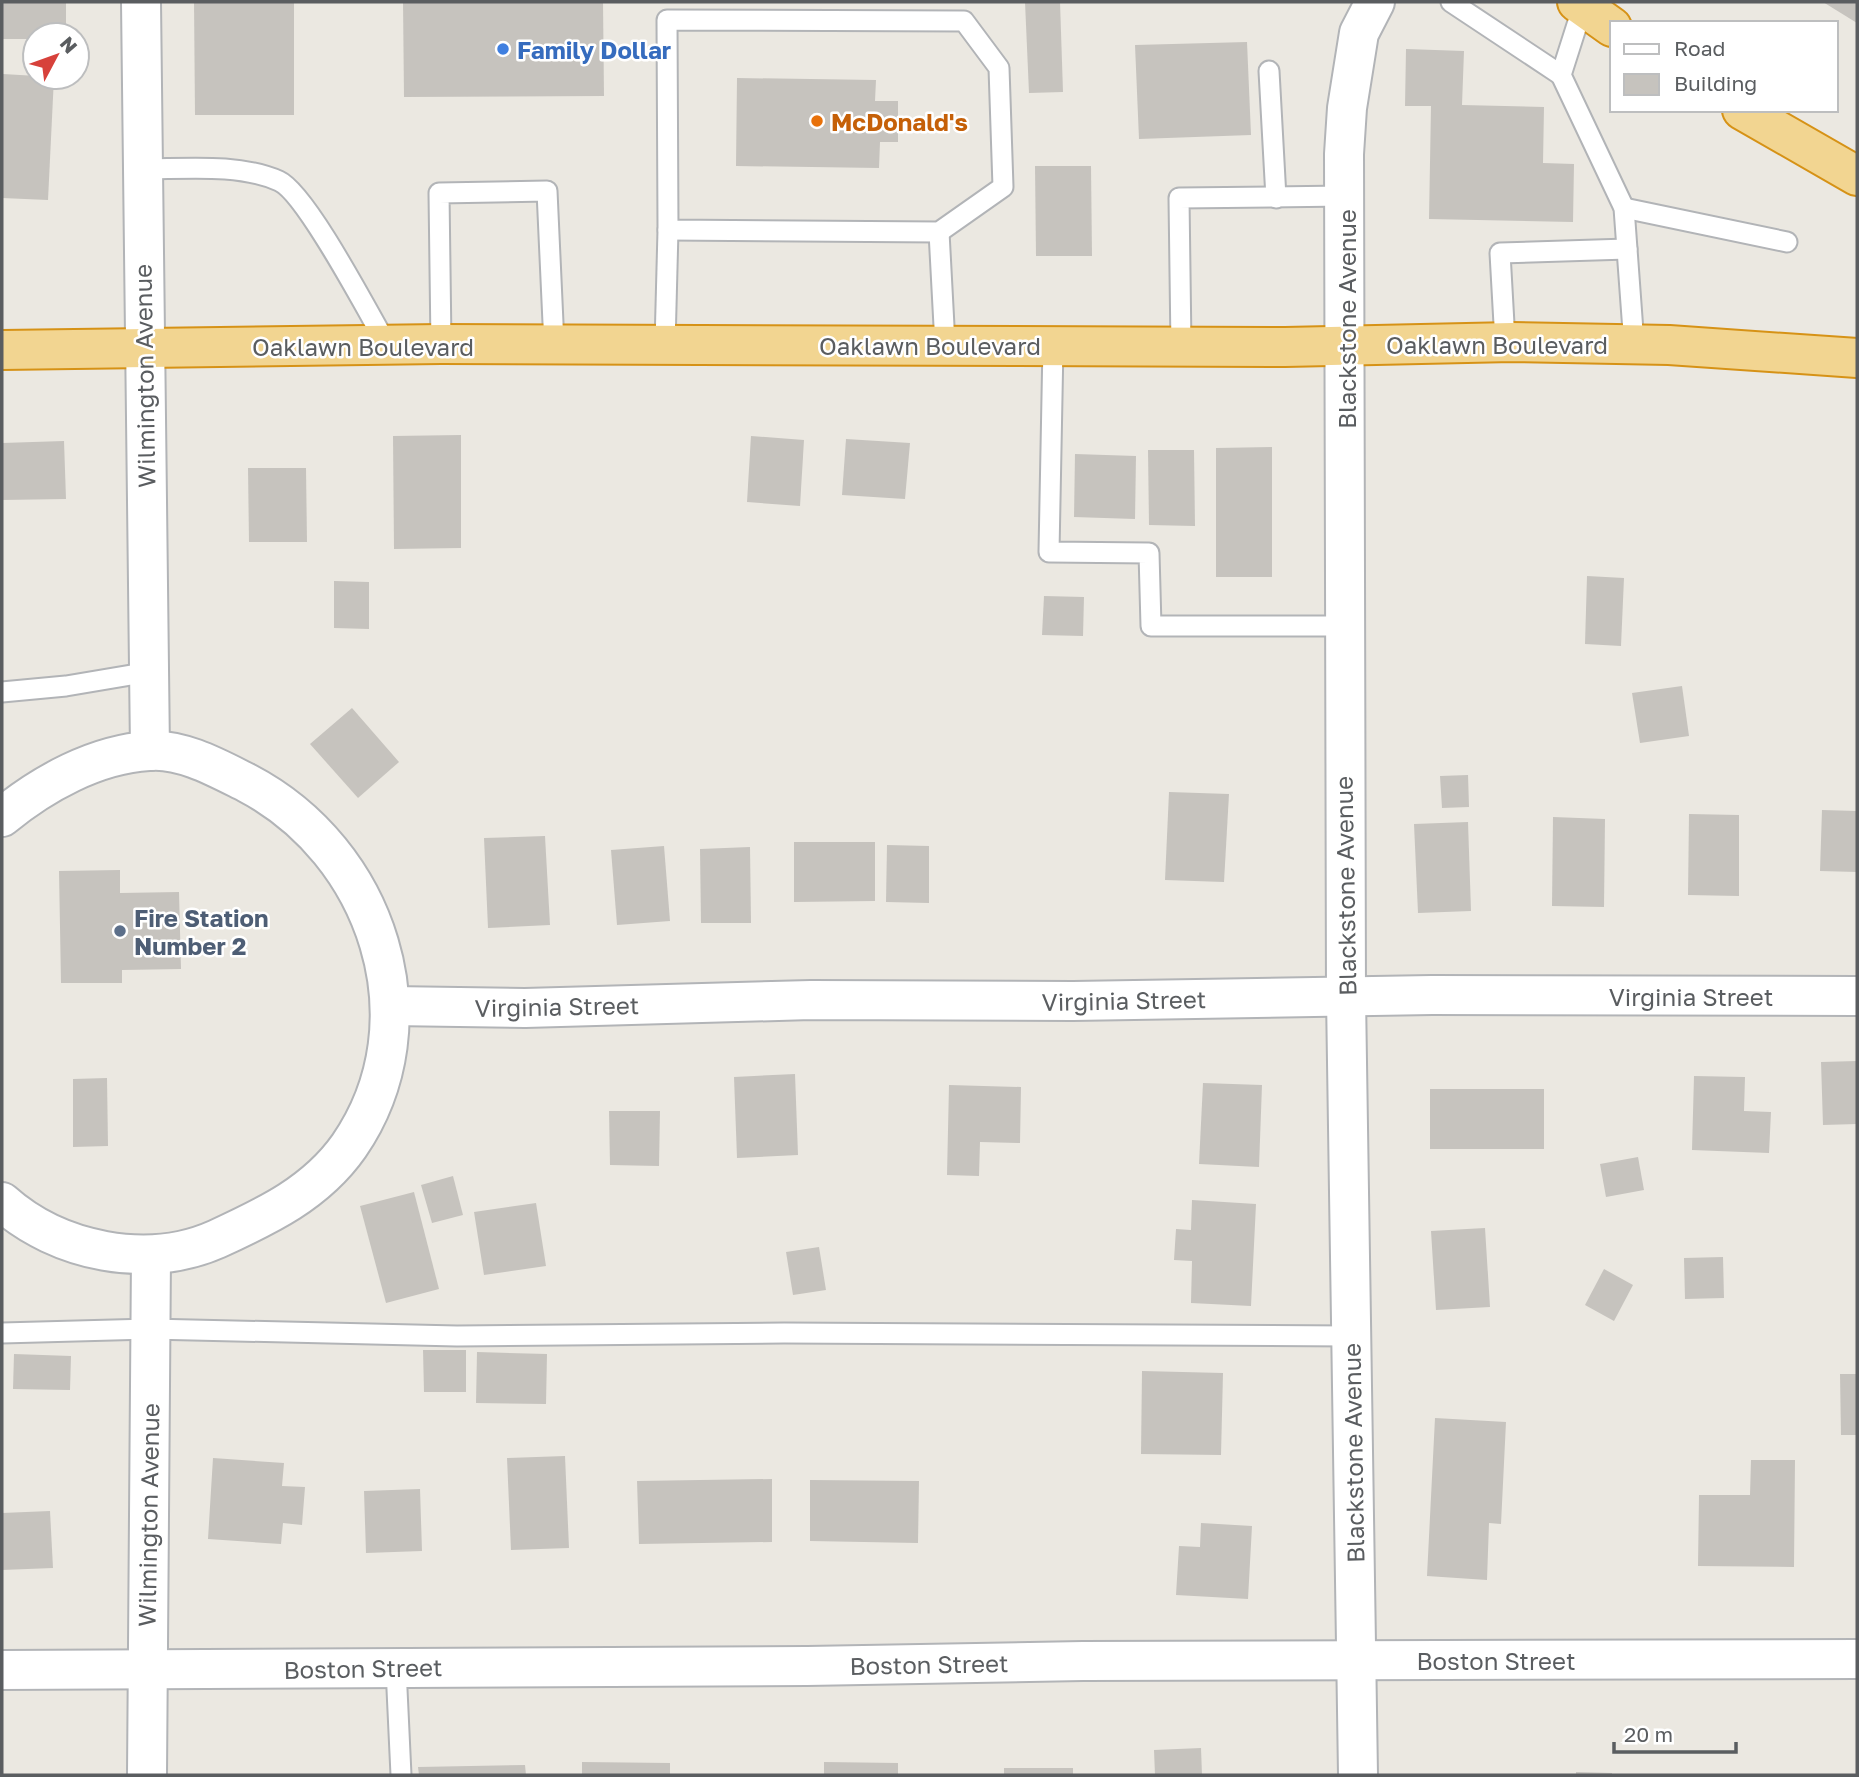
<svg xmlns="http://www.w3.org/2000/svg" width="1859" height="1777" viewBox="0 0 1859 1777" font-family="'Golos Text',sans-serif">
  <rect width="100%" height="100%" fill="#ebe8e1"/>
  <g fill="#c6c3be">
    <path d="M2,2H66V35H35V39H2Z"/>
    <path d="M194,2H294V115H195Z"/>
    <path d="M403,2H603L604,96L404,97Z"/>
    <path d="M1025,2H1060L1063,92L1029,93Z"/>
    <path d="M1823,2H1857V23Z"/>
    <path d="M1247,42L1251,135L1139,139L1135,45Z"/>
    <path d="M1406,49L1464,51L1462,105L1544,107L1543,163L1574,164L1573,222L1429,219L1431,106H1405Z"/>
    <path d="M3,74L54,77L48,200L2,198Z"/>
    <path d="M737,78L876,80L875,101H898V142H880L879,168L736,166Z"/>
    <path d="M1035,166H1091L1092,256H1036Z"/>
    <path d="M461,435V548L394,549L393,436Z"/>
    <path d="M751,436L804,440L800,506L747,502Z"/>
    <path d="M846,439L910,443L905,499L842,495Z"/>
    <path d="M64,441L66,499L2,500V443Z"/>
    <path d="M1272,447V577H1216V448Z"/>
    <path d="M1148,450H1194L1195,526L1149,525Z"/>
    <path d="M1075,454L1136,456L1135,519L1074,517Z"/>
    <path d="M248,468H306L307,542H249Z"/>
    <path d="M1587,576L1624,578L1621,646L1585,644Z"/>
    <path d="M334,581L369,582V629L334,628Z"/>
    <path d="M1044,596L1084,597L1083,636L1042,635Z"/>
    <path d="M1682,686L1689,736L1640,743L1632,693Z"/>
    <path d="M352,708L399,762L358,798L310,744Z"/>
    <path d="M1468,775L1469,807L1442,808L1440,776Z"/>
    <path d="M1169,792L1229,794L1224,882L1165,880Z"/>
    <path d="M1822,810L1857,811V872L1820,871Z"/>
    <path d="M1689,814L1739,815V896L1688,895Z"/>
    <path d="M1553,817L1605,819L1604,907L1552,906Z"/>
    <path d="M1468,822L1471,911L1418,913L1414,824Z"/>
    <path d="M545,836L550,925L488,928L484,838Z"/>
    <path d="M794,842H875V901L794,902Z"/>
    <path d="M887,845L929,846V903L886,902Z"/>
    <path d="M664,846L670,921L617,925L611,850Z"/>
    <path d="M750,847L751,923H701L700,849Z"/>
    <path d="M120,870V893L179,892L181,969L122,970V983H61L59,871Z"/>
    <path d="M1857,1061V1124L1823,1125L1821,1062Z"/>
    <path d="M795,1074L798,1155L737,1158L734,1077Z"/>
    <path d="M1694,1076L1745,1077L1744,1111L1771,1112L1769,1153L1692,1150Z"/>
    <path d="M107,1078L108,1146L73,1147V1079Z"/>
    <path d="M1203,1083L1262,1085L1259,1167L1199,1164Z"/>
    <path d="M949,1085L1021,1087L1020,1143L980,1142L979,1176L947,1175Z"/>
    <rect x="1430" y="1089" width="114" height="60"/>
    <path d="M609,1111H660L659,1166L610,1165Z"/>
    <path d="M1638,1157L1644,1190L1606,1197L1600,1164Z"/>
    <path d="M453,1176L463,1215L432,1223L421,1185Z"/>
    <path d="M414,1192L439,1289L386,1303L360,1206Z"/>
    <path d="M1192,1200L1256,1204L1251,1306L1191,1303L1192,1261L1174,1260L1176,1229L1191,1230Z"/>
    <path d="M536,1203L546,1266L484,1275L474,1212Z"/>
    <path d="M1485,1228L1490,1307L1436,1310L1431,1231Z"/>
    <path d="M819,1247L826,1290L793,1295L786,1252Z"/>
    <path d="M1723,1257L1724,1298L1685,1299L1684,1258Z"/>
    <path d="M1604,1269L1633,1285L1614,1321L1585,1305Z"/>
    <path d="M423,1350H466V1392H424Z"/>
    <path d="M477,1352L547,1354L546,1404L476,1403Z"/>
    <path d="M14,1354L71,1356L70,1390L13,1389Z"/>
    <path d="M1142,1371L1223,1373L1221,1455L1141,1454Z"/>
    <path d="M1840,1374H1857V1435H1841Z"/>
    <path d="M1435,1418L1506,1422L1501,1524L1489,1523L1487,1580L1427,1576Z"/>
    <path d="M565,1456L569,1548L511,1550L507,1458Z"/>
    <path d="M213,1458L284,1463L282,1486L305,1487L302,1525L283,1523L281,1544L208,1539Z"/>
    <path d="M1751,1460H1795L1794,1567L1698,1566L1699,1495H1750Z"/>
    <path d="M772,1479V1542L639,1544L637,1481Z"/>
    <path d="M810,1480L919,1481L918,1543L810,1541Z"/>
    <path d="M420,1489L422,1551L366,1553L364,1491Z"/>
    <path d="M50,1511L53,1568L2,1570V1513Z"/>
    <path d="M1201,1523L1252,1526L1248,1599L1176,1595L1179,1546L1200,1547Z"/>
    <path d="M1201,1748L1202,1775H1155L1154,1750Z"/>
    <path d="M582,1762L670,1763V1775H582Z"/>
    <path d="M824,1762L898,1763V1775H824Z"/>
    <path d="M525,1765L526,1775H419L418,1767Z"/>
    <rect x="1004" y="1768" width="69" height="7"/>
    <path d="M1576,1772L1612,1773V1775H1576Z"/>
  </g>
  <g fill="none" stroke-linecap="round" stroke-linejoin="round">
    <defs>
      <g id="lane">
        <path d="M1451,2L1561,75"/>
        <path d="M1583,6L1561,75L1624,208L1634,345"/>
        <path d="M667,20L964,21L999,68L1003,187L939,232L668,230Z"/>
        <path d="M1269,71L1276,198"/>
        <path d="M141,169C185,169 238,163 279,181C306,193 369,314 387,345"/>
        <path d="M1624,208L1787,242"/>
        <path d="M939,232L945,345"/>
        <path d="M1505,342L1500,253L1627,249"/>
        <path d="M441,344L439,193L547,191L554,345"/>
        <path d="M665,345L668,230"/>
        <path d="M1053,345L1049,552L1149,553L1151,626H1345"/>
        <path d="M1181,346L1179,198L1345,196"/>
        <path d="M2,692L66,686L149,672"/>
        <path d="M2,1333L150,1329L457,1336L784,1333L1351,1336"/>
        <path d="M396,1668L401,1775"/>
      </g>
      <g id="street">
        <path d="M141,2L150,751"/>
        <path d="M2,817C42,784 96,754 149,751C182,748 219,769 247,783C377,851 435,1021 349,1146C316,1193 267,1216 217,1239C148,1270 58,1252 2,1202"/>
        <path d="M391,1006L525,1008L811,1000L1073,1001L1432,995L1857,996"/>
        <path d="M2,1670L807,1666L1083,1661L1857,1659"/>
        <path d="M147,1775L151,1255"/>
        <path d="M1358,1775L1346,997L1344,154L1347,108L1359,33L1375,2"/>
      </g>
      <g id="highway">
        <path d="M1577,2L1612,27"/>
        <path d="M1742,110L1857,176"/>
        <path d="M2,350L441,344L1285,347L1512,342L1669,345L1857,358"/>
      </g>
    </defs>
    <use href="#lane" stroke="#b2b4b7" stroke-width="23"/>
    <use href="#street" stroke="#b2b4b7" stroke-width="42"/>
    <use href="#highway" stroke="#d69216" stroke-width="42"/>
    <use href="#lane" stroke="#fff" stroke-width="19"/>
    <use href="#street" stroke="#fff" stroke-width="38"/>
    <use href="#highway" stroke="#f2d591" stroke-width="38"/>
  </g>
  <circle fill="#3f7fe0" stroke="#fff" stroke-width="2.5" cx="503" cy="49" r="7"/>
  <circle fill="#e8710a" stroke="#fff" stroke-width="2.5" cx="817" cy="121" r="7"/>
  <circle fill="#5c6f8a" stroke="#fff" stroke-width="2.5" cx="120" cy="931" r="7"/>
  <g text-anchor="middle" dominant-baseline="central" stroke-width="5" stroke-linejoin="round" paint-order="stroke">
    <g font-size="24" font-weight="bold" fill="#366cbe" stroke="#fff" text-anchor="start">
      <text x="517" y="49">Family Dollar</text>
    </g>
    <g font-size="24" font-weight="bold" fill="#c56008" stroke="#fff" text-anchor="start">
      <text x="831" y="121">McDonald's</text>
    </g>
    <g font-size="24" fill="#5a5d60" stroke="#fff">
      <text transform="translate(1346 319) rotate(-90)">Blackstone Avenue</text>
      <text x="1497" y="344">Oaklawn Boulevard</text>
      <text x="930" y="345">Oaklawn Boulevard</text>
      <text x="363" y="346">Oaklawn Boulevard</text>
      <text transform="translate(144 376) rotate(-91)">Wilmington Avenue</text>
      <text transform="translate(1345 886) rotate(-91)">Blackstone Avenue</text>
      <text x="1691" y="996">Virginia Street</text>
      <text transform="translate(1124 1000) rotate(-1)">Virginia Street</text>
      <text transform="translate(557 1006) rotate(-1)">Virginia Street</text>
      <text transform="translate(1353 1453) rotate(-91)">Blackstone Avenue</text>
      <text transform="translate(148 1515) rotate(-89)">Wilmington Avenue</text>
      <text x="1496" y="1660">Boston Street</text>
      <text transform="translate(929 1664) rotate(-1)">Boston Street</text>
      <text transform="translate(363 1668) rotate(-1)">Boston Street</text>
    </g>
    <g font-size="24" font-weight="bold" fill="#4e5e75" stroke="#fff" text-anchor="start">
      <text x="134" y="917">Fire Station<tspan x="134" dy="28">Number 2</tspan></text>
    </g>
  </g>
  <rect width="1859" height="1777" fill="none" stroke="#5a5d60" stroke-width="7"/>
  <rect x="1610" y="21" width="228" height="91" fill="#ffffff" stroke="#bdbebf" stroke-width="2"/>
  <rect x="1624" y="44" width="35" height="10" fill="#ffffff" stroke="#bdbebf" stroke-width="2"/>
  <text x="1674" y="56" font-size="21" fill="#5a5d60">Road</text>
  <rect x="1624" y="74" width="35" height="21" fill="#c6c3be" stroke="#bdbebf" stroke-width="2"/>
  <text x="1674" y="91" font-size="21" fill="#5a5d60">Building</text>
  <g transform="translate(56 56) rotate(49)"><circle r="33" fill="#ffffff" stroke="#bdbebf" stroke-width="2"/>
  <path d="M0-5L12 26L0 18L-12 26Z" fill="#d7413b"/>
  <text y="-10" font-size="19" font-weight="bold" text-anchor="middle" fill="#5a5d60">N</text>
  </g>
  <path d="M1614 1742v10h122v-10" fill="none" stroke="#5a5d60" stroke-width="3.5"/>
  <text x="1624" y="1742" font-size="21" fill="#5a5d60" stroke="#ffffff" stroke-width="5" paint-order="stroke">20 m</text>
</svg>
